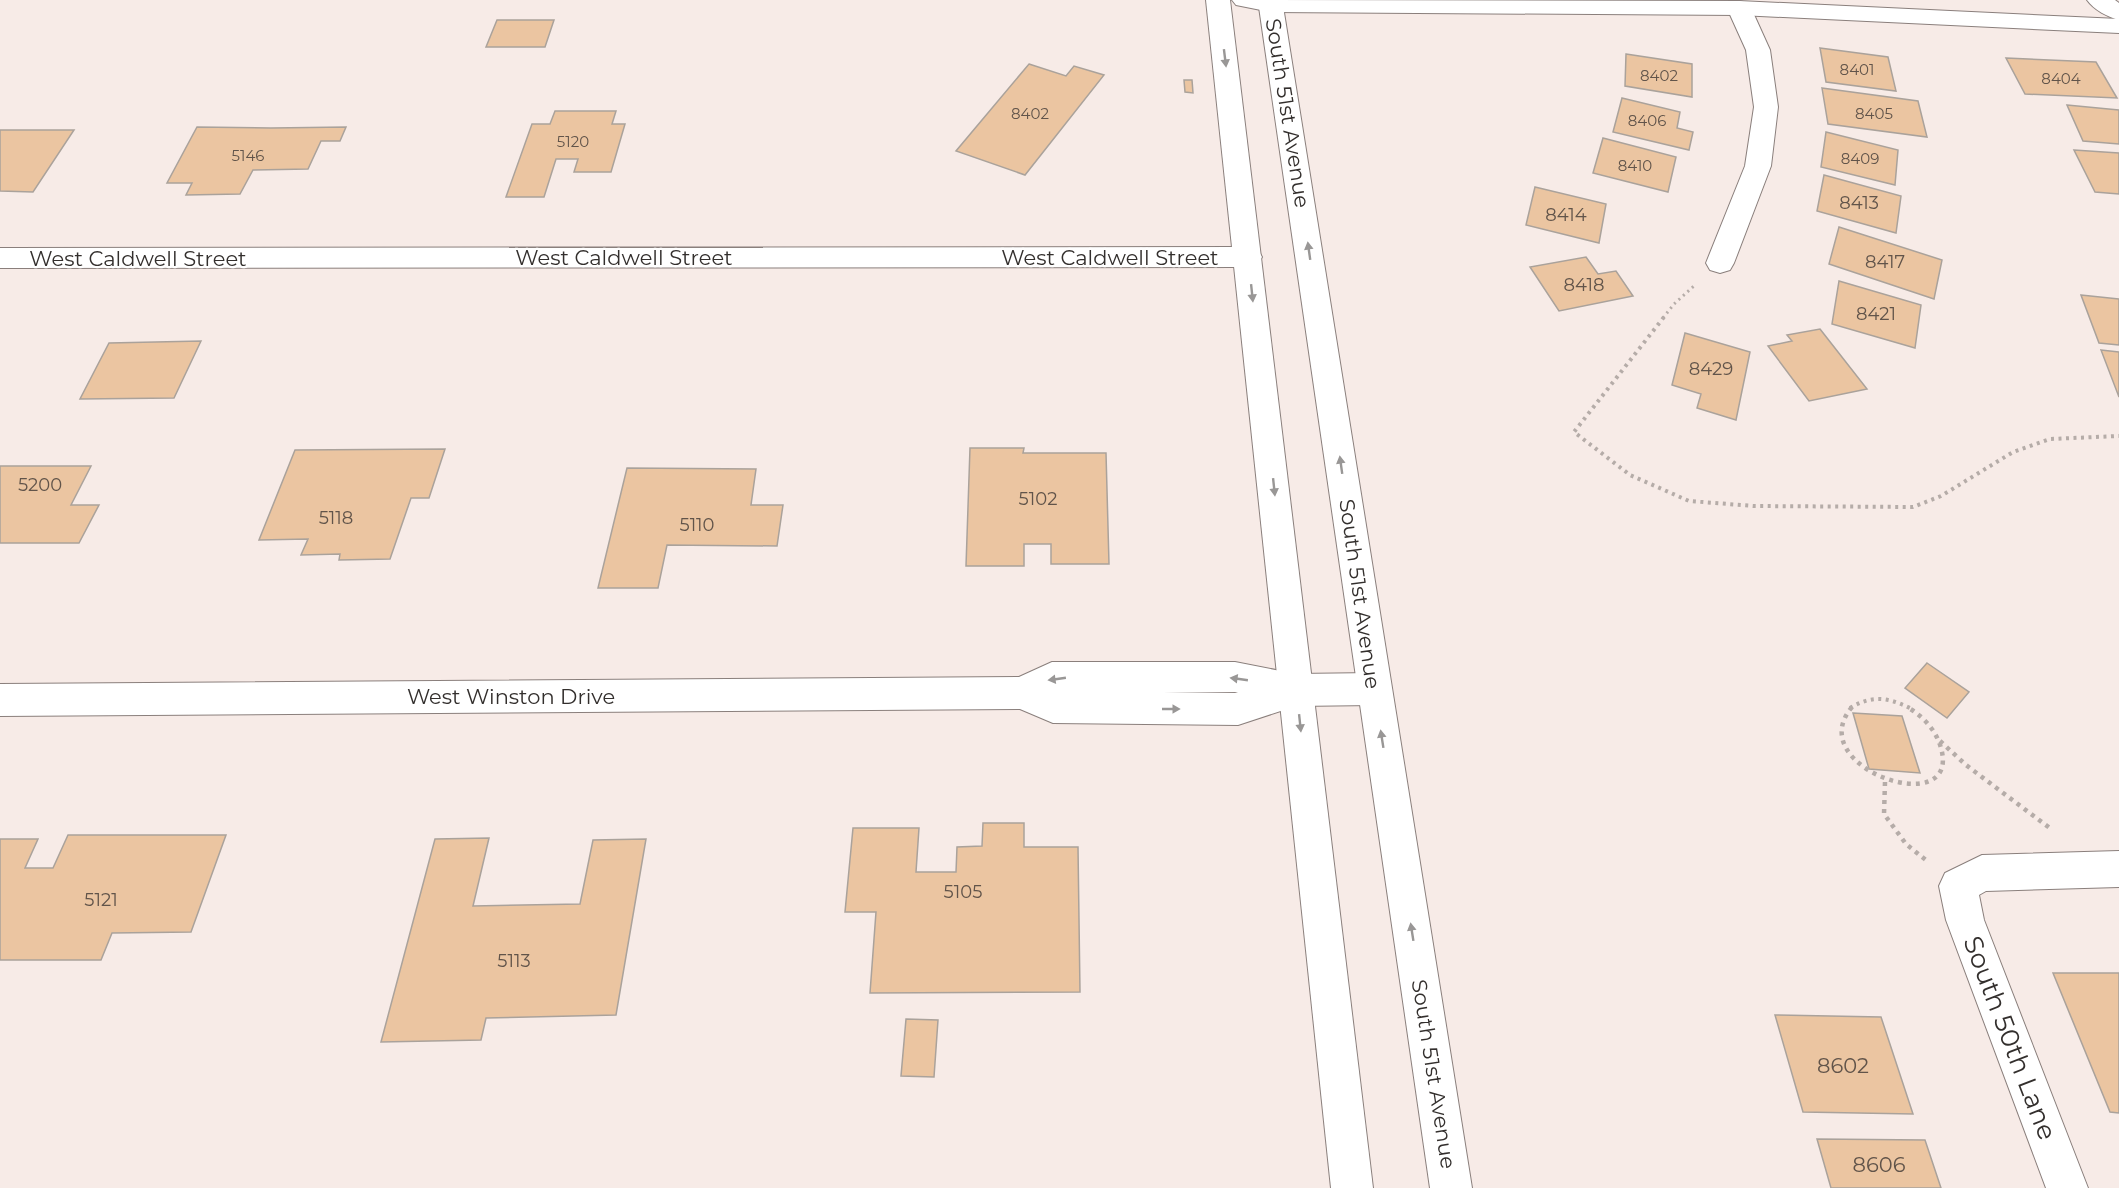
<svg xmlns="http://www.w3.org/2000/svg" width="2119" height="1188" viewBox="0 0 2119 1188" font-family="Montserrat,sans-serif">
  <rect width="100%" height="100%" fill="#f7ebe7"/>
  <g fill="#ebc5a1" stroke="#aaa29b" stroke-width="1.5">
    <path d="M497,20H554L545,47H486Z"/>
    <path d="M1820,48L1888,57L1896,91L1826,82Z"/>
    <path d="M1626,54L1692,64V97L1625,86Z"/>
    <path d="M2006,58L2096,62L2117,98L2025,94Z"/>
    <path d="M1029,64L1066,76L1074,66L1104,75L1025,175L956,151Z"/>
    <path d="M1184,80H1192L1193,93L1185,92Z"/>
    <path d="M1822,88L1918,101L1927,137L1828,124Z"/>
    <path d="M1622,98L1680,112L1677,128L1693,132L1689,150L1613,132Z"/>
    <path d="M2067,105L2119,110V144L2083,141Z"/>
    <path d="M555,111H616L612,124H625L611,172H574L578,159H556L544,197H506L532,124H550Z"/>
    <path d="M197,127L271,128L346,127L340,141H321L308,169L253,170L240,194L186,195L192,183H167Z"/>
    <path d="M0,130H74L33,192L0,191Z"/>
    <path d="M1826,132L1898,150L1895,185L1821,167Z"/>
    <path d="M1603,138L1676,157L1668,192L1593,173Z"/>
    <path d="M2074,150L2119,153V194L2095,192Z"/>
    <path d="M1824,175L1901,196L1896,233L1817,211Z"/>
    <path d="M1535,187L1606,204L1599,243L1526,225Z"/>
    <path d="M1839,227L1942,260L1934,299L1829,264Z"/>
    <path d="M1586,257L1598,274L1616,271L1633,296L1559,311L1530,267Z"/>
    <path d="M1839,281L1921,305L1915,348L1832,324Z"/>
    <path d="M2081,295L2119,299V345L2099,343Z"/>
    <path d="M1820,329L1867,389L1809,401L1768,346L1792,341L1787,335Z"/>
    <path d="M1685,333L1750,352L1736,420L1697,408L1701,394L1672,385Z"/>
    <path d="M201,341L174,398L80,399L109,343Z"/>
    <path d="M2101,350L2119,352V397Z"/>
    <path d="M970,448H1024L1023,453H1106L1109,564H1051V544H1024V566H966Z"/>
    <path d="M445,449L429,498H411L390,559L339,560L340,554L301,555L308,539L259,540L295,450Z"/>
    <path d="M0,466H91L71,505H99L79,543H0Z"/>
    <path d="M627,468L756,469L751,505H783L777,546L667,545L658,588H598Z"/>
    <path d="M1927,663L1969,692L1947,718L1905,688Z"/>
    <path d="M1853,713L1902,716L1920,773L1869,769Z"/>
    <path d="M983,823H1024V847H1078L1080,992L870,993L876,912H845L853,828H919L916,872H956L957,847L982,846Z"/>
    <path d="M68,835H226L191,932L112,933L101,960H0V839H38L25,868H53Z"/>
    <path d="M489,838L473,906L580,904L593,840L646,839L616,1015L486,1018L481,1040L381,1042L435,839Z"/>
    <path d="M2053,973H2119V1113L2110,1112Z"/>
    <path d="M1775,1015L1881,1017L1913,1114L1803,1112Z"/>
    <path d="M906,1019L938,1020L934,1077L901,1076Z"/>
    <path d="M1817,1139L1925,1140L1941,1188H1831Z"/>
  </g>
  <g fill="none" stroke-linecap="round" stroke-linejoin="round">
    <defs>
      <g id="street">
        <path d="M2087,0H2115L2119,3V20C2108,17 2094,10 2087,0Z"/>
        <path d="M1739,1L1747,3L1751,8L1770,50L1778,107L1771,166L1734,263L1730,270L1720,273L1710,270L1706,263L1745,166L1754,107L1746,50L1727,8L1731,3Z"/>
        <path d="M1248,247L1258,250L1262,257L1258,264L1248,267L0,268V248Z"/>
        <path d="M1052,662H1235L1296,674L1374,673L1386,678L1391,689L1386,700L1374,705L1296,706L1238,725L1053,723L1020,709L0,716V684L1019,677ZM1163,692H1235L1238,693Z"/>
        <path d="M2119,851V887L1986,891L1979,895L1984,920L2088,1188H2046L1946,920L1939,886L1945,873L1982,855Z"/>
      </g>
      <path id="secondary" d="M1232,0L1739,1L2119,19V33L1739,15L1271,12L1236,5Z"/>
      <g id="primary">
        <path d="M1206,0H1230L1373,1188H1331Z"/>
        <path d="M1258,0H1282L1472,1188H1430Z"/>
      </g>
    </defs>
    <use href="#street" stroke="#8a7f7c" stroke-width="2"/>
    <use href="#secondary" stroke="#8a7f7c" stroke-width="2"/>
    <use href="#primary" stroke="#8a7f7c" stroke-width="2"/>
    <path stroke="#b5aca8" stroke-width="3" stroke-dasharray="2 4" stroke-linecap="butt" d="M1663,318L1674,304L1695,285"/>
    <g stroke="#b5aca8" stroke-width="4" stroke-dasharray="3 4.5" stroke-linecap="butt">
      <path d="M1664,317L1574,432L1630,475L1689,501L1754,506L1913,507L1941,496L2013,452L2050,439L2119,436"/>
      <path d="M1850,708C1872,695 1887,697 1910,708"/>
    </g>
    <g stroke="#b5aca8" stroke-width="4.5" stroke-dasharray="4 5" stroke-linecap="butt">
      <path d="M1852,707C1800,768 1962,822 1941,748C1936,730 1923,716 1907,707"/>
      <path d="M1940,741L1966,765L2051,829"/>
      <path d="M1885,782L1884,814L1906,844L1927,861"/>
    </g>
    <use href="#street" fill="#fff" fill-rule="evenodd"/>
    <use href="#secondary" fill="#fff" fill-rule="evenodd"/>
    <use href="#primary" fill="#fff" fill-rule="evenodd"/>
  </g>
  <defs><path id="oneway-solid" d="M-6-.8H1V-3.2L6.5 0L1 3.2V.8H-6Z" transform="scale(1.5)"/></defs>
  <g fill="#999796">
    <use href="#oneway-solid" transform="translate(1225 58) rotate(83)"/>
    <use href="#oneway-solid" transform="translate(1309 251) rotate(-98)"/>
    <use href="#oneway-solid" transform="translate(1252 293) rotate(84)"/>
    <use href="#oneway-solid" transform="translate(1341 465) rotate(-98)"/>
    <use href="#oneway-solid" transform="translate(1274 487) rotate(84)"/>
    <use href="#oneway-solid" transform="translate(1057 679) rotate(172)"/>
    <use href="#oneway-solid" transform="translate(1239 679) rotate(-172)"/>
    <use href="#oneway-solid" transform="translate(1171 709)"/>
    <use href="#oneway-solid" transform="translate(1300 723) rotate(84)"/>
    <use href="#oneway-solid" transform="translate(1382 739) rotate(-99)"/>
    <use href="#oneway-solid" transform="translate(1412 932) rotate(-99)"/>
  </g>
  <g text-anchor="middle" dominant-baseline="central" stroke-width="4.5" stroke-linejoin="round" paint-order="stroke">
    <g font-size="15" fill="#61544a">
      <text x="1857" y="69">8401</text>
      <text x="1659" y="75">8402</text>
      <text x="2061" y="78">8404</text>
      <text x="1030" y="113">8402</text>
      <text x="1874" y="113">8405</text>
      <text x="1647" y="120">8406</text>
      <text x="573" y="141">5120</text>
      <text x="248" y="155">5146</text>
      <text x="1860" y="158">8409</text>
      <text x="1635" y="165">8410</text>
    </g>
    <g font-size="18" fill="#61544a">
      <text x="1859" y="203">8413</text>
      <text x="1566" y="215">8414</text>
      <text x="1885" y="262">8417</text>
      <text x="1584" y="285">8418</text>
      <text x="1876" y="314">8421</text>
      <text x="1711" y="369">8429</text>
      <text x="40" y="485">5200</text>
      <text x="1038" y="499">5102</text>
      <text x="336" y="518">5118</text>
      <text x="697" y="525">5110</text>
      <text x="963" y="892">5105</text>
      <text x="101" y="900">5121</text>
      <text x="514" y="961">5113</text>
    </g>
    <g font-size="21" fill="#332f2d" stroke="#fff">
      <text transform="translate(1288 113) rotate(81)">South 51st Avenue</text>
      <text x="624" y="257">West Caldwell Street</text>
      <text x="1110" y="257">West Caldwell Street</text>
      <text x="138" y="258">West Caldwell Street</text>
      <text transform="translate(1360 594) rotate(82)">South 51st Avenue</text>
      <text x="511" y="696">West Winston Drive</text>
      <text transform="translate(1434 1074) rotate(81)">South 51st Avenue</text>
    </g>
    <g font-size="21" fill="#61544a">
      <text x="1843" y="1065">8602</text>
      <text x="1879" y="1164">8606</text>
    </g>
    <g font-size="26" fill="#332f2d" stroke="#fff">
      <text transform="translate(2010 1038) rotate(69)">South 50th Lane</text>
    </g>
  </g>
</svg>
